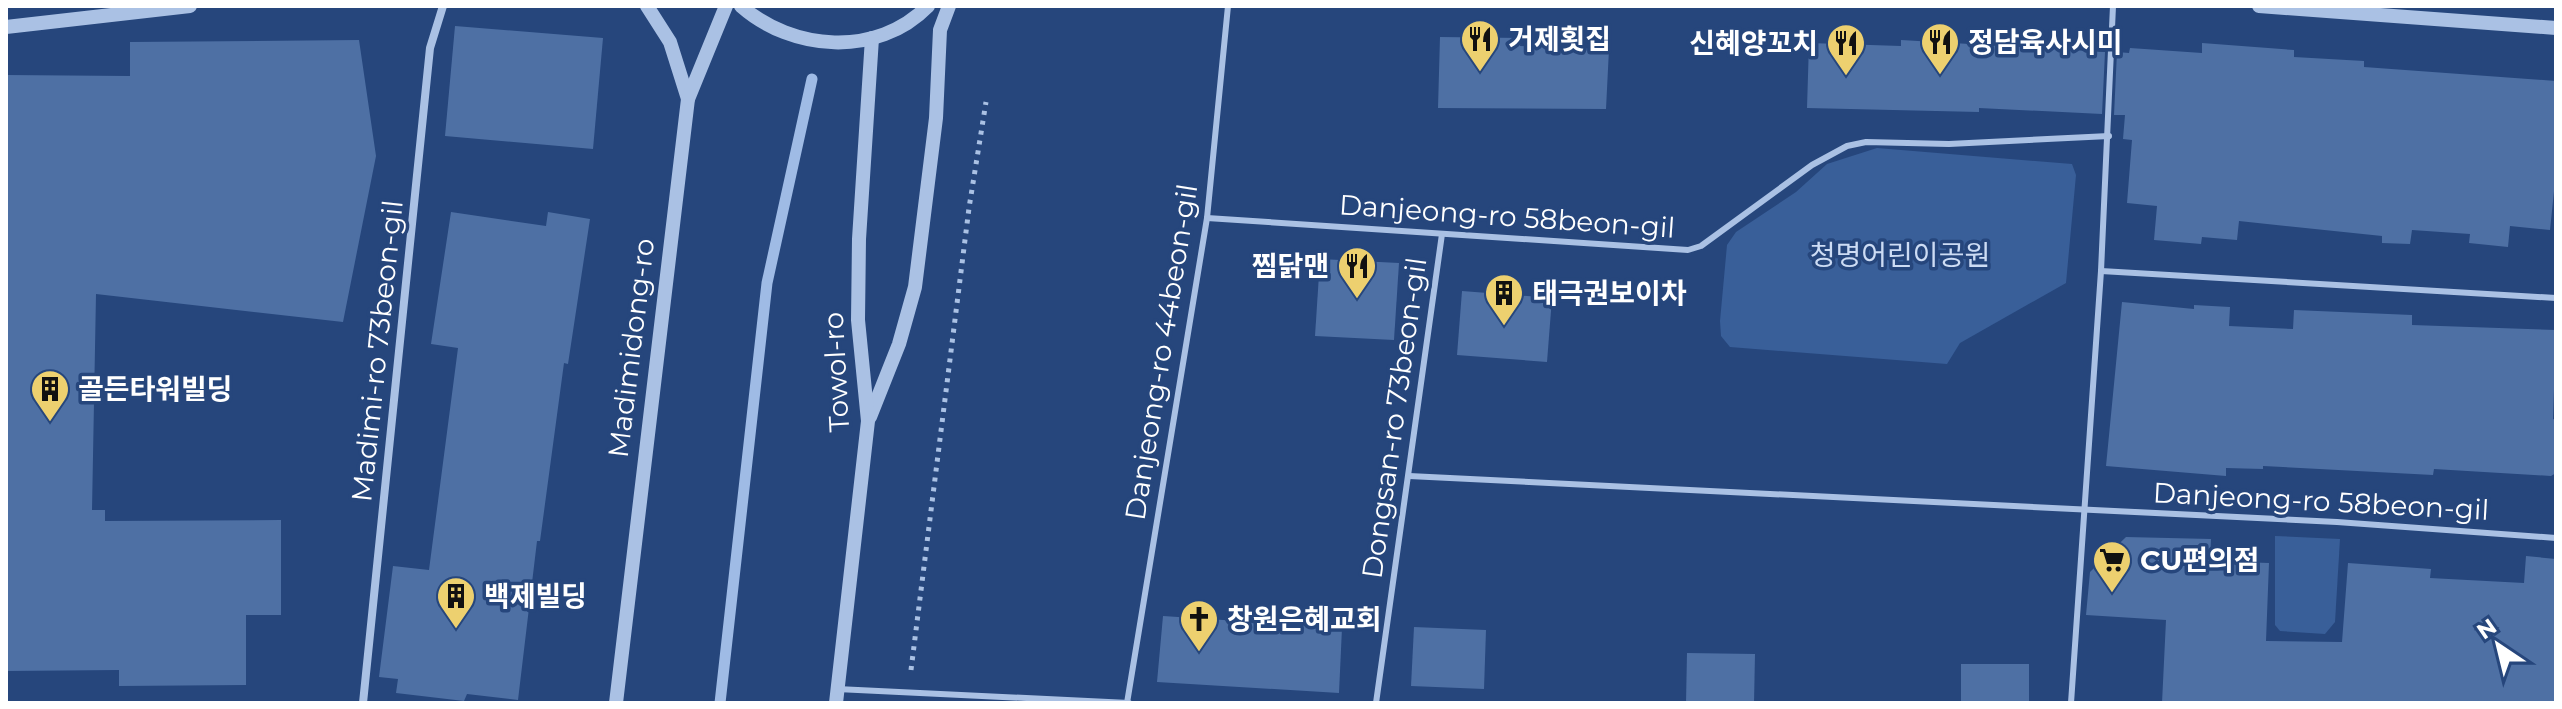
<svg xmlns="http://www.w3.org/2000/svg" width="2562" height="709" viewBox="0 0 2562 709" font-family="Montserrat,'Noto Sans KR',sans-serif">
	<style>
		.green { fill: #395f99 }
		.lines { fill: none; stroke-linecap: round; stroke-linejoin: round }
		.stream { stroke: #9fbbe5; stroke-width: 11 }
		.building { fill: #4e70a4 }
		.path { stroke: #aac1e4; stroke-width: 5; stroke-dasharray: 4 6; stroke-linecap: butt }
		.service { stroke: #aac1e4; stroke-width: 6 }
		.minor { stroke: #aac1e4; stroke-width: 8 }
		.tertiary { stroke: #aac1e4; stroke-width: 14 }
		.labels { text-anchor: middle; dominant-baseline: central; stroke-width: 7; stroke-linejoin: round; paint-order: stroke }
		.poi-label { font-size: 28px; font-weight: bold; fill: #fff; stroke: #26467c; text-anchor: start }
		.street-label { font-size: 28px; fill: #fff; stroke: #26467c }
		.park-label { font-size: 28px; fill: #cddcf4; stroke: #26467c }
	</style>
	<rect width="100%" height="100%" fill="#26467c"/>
	<g class="green">
		<path d="M1877 148 2072 164 2076 175 2066 283 1960 343 1947 364 1730 347 1721 336 1720 321 1727 245 1736 232 1796 192 1827 164Z"/>
		<path d="M2275 536 2340 539 2335 622 2325 634 2280 631 2275 625Z"/>
	</g>
	<g class="lines">
		<path class="stream" d="M720 703 767 283 812 79"/>
	</g>
	<g class="building">
		<path d="M455 26 603 38 593 149 445 136Z"/>
		<path d="M1440 37 1521 38 1520 46 1609 49 1606 109 1438 108Z"/>
		<path d="M359 40 376 156 343 322 96 294 92 510H105V521L281 520V615H246V685L119 686V670L6 671V75L130 76V42Z"/>
		<path d="M1901 40 2105 52 2102 114 1979 108V112L1807 108 1809 43 1901 46Z"/>
		<path d="M2202 43 2294 50V57L2364 61V67L2556 81V172L2550 230 2510 226 2508 247 2469 243 2470 234 2412 230 2410 244 2382 243V236L2239 221 2237 240 2202 237 2201 244 2154 240 2157 206 2127 203 2132 140 2123 139 2125 115H2114L2117 52 2129 53 2130 48 2202 53Z"/>
		<path d="M451 212 546 226 548 212 590 219 568 364 564 363 540 541H537L518 700 467 694 464 701 396 693 398 679 379 677 393 566 429 570 458 348 431 344Z"/>
		<path d="M1320 259 1399 263 1394 340 1315 336Z"/>
		<path d="M1462 291 1552 298 1547 362 1457 355Z"/>
		<path d="M2122 302 2194 309V305L2230 307 2229 326 2293 329 2294 310 2412 315V325L2556 330 2553 419 2556 420V473L2551 476 2434 469 2433 475 2263 466V469L2226 468V476L2106 466Z"/>
		<path d="M2126 537 2211 539 2210 561 2269 563 2266 641 2342 642 2348 563 2431 569 2430 578 2524 583 2526 556 2556 559V703H2162L2166 620 2086 615 2090 572Z"/>
		<path d="M1163 616 1342 628 1339 693 1157 682Z"/>
		<path d="M1414 627 1486 630 1484 689 1411 686Z"/>
		<path d="M1687 653 1755 654 1754 703H1686Z"/>
		<rect x="1961" y="664" width="68" height="39"/>
	</g>
	<g class="lines">
		<path class="path" d="M911 670 969 208 986 102"/>
		<g class="service">
			<path d="M1207 218 1688 250 1701 246 1812 165 1847 146 1866 142 1949 144 2109 136"/>
			<path d="M2101 271 2556 298"/>
			<path d="M1409 476 2337 522 2556 538"/>
			<path d="M837 689 1129 703"/>
			<path d="M1127 703 1207 218 1228 6"/>
			<path d="M1376 703 1442 234"/>
			<path d="M2071 703 2101 271 2113 6"/>
		</g>
		<path class="minor" d="M363 703 430 48 443 6"/>
		<g class="tertiary">
			<path d="M647 6 670 42 688 99"/>
			<path d="M741 6C792 51 877 58 928 6"/>
			<path d="M2259 6 2556 28"/>
			<path d="M6 27 190 6"/>
			<path d="M870 417 899 344 915 287 936 118 940 30 949 6"/>
			<path d="M616 703 688 99 726 6"/>
			<path d="M836 703 868 421 858 320 859 239 872 38"/>
		</g>
	</g>
	<defs>
		<g id="restaurant-pin" transform="scale(2)"><path d="M0 17L-7.5 6A9.5 9.5 0 1 1 7.5 6Z" fill="#edd06f" stroke="#26467c"/><path d="M-5-6h1v4h1v-4h1v4h1v-4h1v5L-1.5 .5V6h-2V.5L-5-1ZM5-6V6H3V1.5H1.5Q1.5-4 5-6Z" fill="#111"/></g>
		<g id="building-pin" transform="scale(2)"><path d="M0 17L-7.5 6A9.5 9.5 0 1 1 7.5 6Z" fill="#edd06f" stroke="#26467c"/><path d="M-4-6H4V6H1V3H-1V6H-4ZM-2.5-4.3h1.7v1.8h-1.7ZM.8-4.3h1.7v1.8H.8ZM-2.5-1h1.7V.8h-1.7ZM.8-1h1.7V.8H.8Z" fill="#111"/></g>
		<g id="supermarket-pin" transform="scale(2)"><path d="M0 17L-7.5 6A9.5 9.5 0 1 1 7.5 6Z" fill="#edd06f" stroke="#26467c"/><path d="M-6-5.5h2.5l.6 2H6L4.5 2H-2.5L-4.4-4H-6ZM-1.5 3.2a1.3 1.3 0 1 0 .1 0ZM3 3.2a1.3 1.3 0 1 0 .1 0Z" fill="#111"/></g>
		<g id="church-pin" transform="scale(2)"><path d="M0 17L-7.5 6A9.5 9.5 0 1 1 7.5 6Z" fill="#edd06f" stroke="#26467c"/><path d="M-1.2-6h2.4v3.5h3.3v2.4h-3.3V6h-2.4V-.1h-3.3v-2.4h3.3Z" fill="#111"/></g>
	</defs>
	<g fill-rule="evenodd">
		<use href="#restaurant-pin" x="1480" y="39"/>
		<use href="#restaurant-pin" x="1940" y="42"/>
		<use href="#restaurant-pin" x="1846" y="43"/>
		<use href="#restaurant-pin" x="1357" y="266"/>
		<use href="#building-pin" x="1504" y="293"/>
		<use href="#building-pin" x="50" y="389"/>
		<use href="#supermarket-pin" x="2112" y="560"/>
		<use href="#building-pin" x="456" y="596"/>
		<use href="#church-pin" x="1199" y="619"/>
	</g>
	<g class="labels">
		<g class="poi-label">
			<text x="1508" y="39">거제횟집</text>
			<text x="1968" y="42">정담육사시미</text>
			<text x="1818" y="43" text-anchor="end">신혜양꼬치</text>
			<text x="1329" y="266" text-anchor="end">찜닭맨</text>
			<text x="1532" y="293">태극권보이차</text>
			<text x="78" y="389">골든타워빌딩</text>
			<text x="2140" y="560">CU편의점</text>
			<text x="484" y="596">백제빌딩</text>
			<text x="1227" y="619">창원은혜교회</text>
		</g>
		<g class="street-label">
			<text transform="translate(1507 216) rotate(4)">Danjeong-ro 58beon-gil</text>
			<text transform="translate(631 348) rotate(-83)">Madimidong-ro</text>
			<text transform="translate(377 351) rotate(-84)">Madimi-ro 73beon-gil</text>
			<text transform="translate(1161 352) rotate(-81)">Danjeong-ro 44beon-gil</text>
			<text transform="translate(836 372) rotate(-93)">Towol-ro</text>
			<text transform="translate(1394 418) rotate(-82)">Dongsan-ro 73beon-gil</text>
			<text transform="translate(2321 501) rotate(3)">Danjeong-ro 58beon-gil</text>
		</g>
		<g class="park-label">
			<text x="1900" y="255">청명어린이공원</text>
		</g>
	</g>
	<rect width="2562" height="709" fill="none" stroke="#ffffff" stroke-width="16"/>
	<g transform="translate(2498 645) rotate(325)" stroke="#26467c" stroke-width="6" paint-order="stroke">
	<path d="M0-6L14 30L0 20L-14 30Z" fill="#ffffff"/>
	<text y="-12" font-size="22" font-weight="bold" text-anchor="middle" fill="#ffffff">N</text>
	</g>
</svg>
